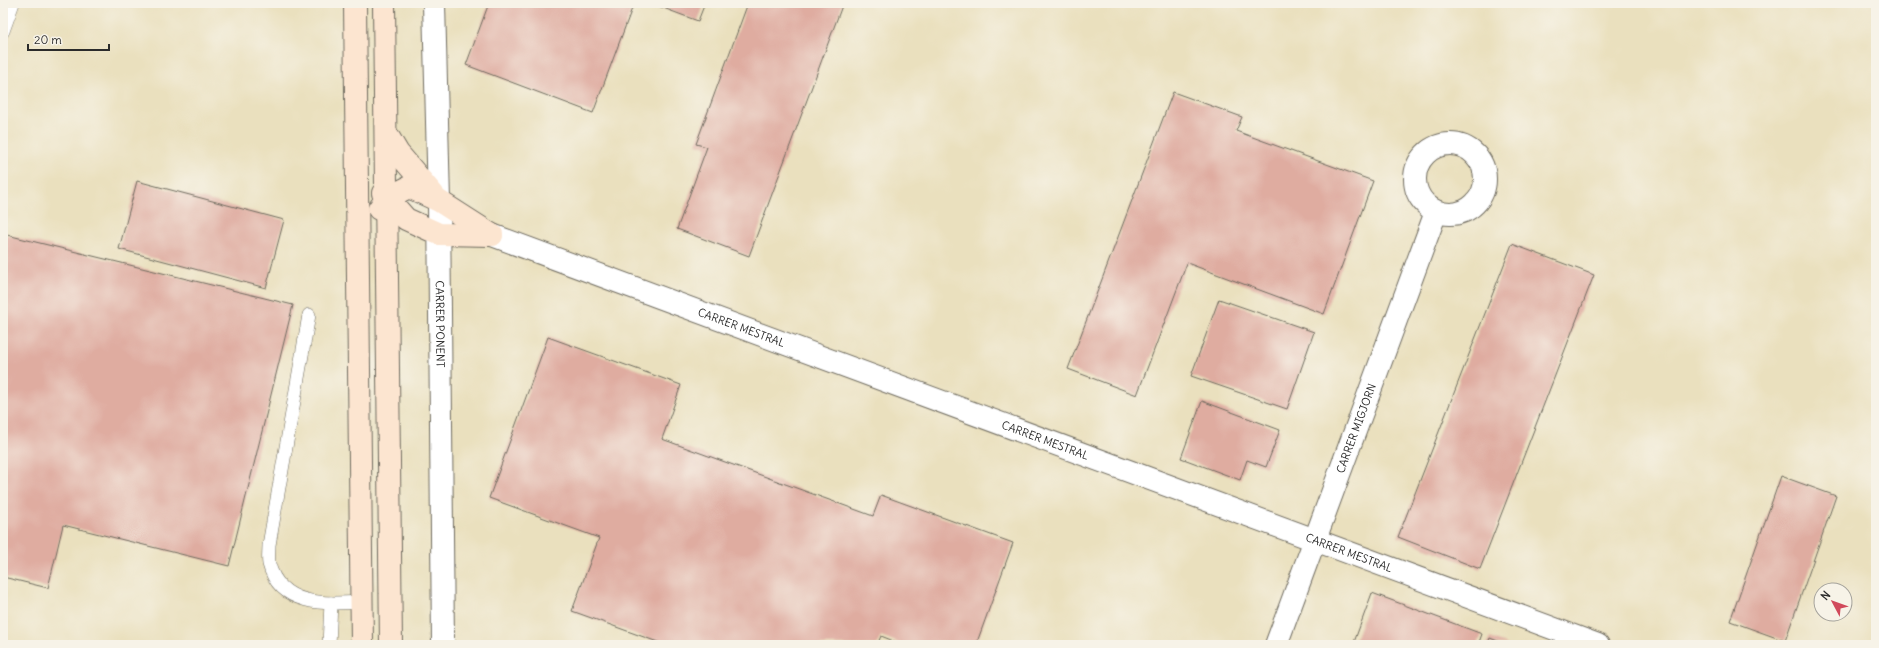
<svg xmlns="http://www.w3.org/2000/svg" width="1879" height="648" viewBox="0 0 1879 648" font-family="Delius,sans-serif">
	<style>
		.building { fill: #dfaca0 }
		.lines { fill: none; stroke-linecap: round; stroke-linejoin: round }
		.service-casing { stroke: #6e6a5e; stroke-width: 14 }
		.minor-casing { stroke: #6e6a5e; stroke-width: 24 }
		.secondary-casing { stroke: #6e6a5e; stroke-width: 24 }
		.service { stroke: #fff; stroke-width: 13 }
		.minor { stroke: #fff; stroke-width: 22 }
		.secondary { stroke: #fce5d0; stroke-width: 22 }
		.labels { text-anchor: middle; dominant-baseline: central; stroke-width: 3; stroke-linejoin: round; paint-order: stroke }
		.street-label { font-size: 11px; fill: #2b2b2b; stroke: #f7f3e8 }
	</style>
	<rect width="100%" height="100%" fill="#f7f3e8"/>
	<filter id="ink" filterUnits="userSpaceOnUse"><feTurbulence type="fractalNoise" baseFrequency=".025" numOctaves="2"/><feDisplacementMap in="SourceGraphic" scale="8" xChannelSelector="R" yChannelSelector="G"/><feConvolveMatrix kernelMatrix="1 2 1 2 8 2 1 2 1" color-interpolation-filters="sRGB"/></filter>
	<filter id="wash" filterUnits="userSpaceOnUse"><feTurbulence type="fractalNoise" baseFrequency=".012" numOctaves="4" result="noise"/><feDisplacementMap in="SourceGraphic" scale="16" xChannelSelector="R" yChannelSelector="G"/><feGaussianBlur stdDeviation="0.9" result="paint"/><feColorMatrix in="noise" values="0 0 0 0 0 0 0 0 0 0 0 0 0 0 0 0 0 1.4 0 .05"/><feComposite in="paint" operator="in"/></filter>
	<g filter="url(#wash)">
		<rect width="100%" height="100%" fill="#eae0be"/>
		<g id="blocks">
			<g class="building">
				<path d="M489 3H634L593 113 466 65Z"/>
				<path d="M650 3H705L698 21Z"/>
				<path d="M748 3H843L749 256 677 229 707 147 696 144Z"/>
				<path d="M1173 92 1242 117 1236 131 1373 181 1324 314 1187 263 1137 395 1068 369Z"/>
				<path d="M137 181 284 220 266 288 119 249Z"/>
				<path d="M3 234 293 305 229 566 63 525 48 588 3 577Z"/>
				<path d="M1512 244 1594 275 1480 569 1398 537Z"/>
				<path d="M1219 299 1314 332 1287 409 1191 376Z"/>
				<path d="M548 337 681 385 662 439 873 516 881 495 1013 543 976 645H904L881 636 877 645H666L572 611 599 538 489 498Z"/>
				<path d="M1202 401 1280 430 1266 467 1247 460 1240 480 1181 458Z"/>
				<path d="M1781 476 1836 496 1785 641 1730 621Z"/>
				<path d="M1372 593 1482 634 1478 645H1353Z"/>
				<path d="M1490 638 1508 645H1487Z"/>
			</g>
		</g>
	</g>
	<g filter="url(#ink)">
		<use href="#blocks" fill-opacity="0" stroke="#6e6a5e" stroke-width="1"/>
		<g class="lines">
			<g class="service-casing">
				<g id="service">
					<path d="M3 31 13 3"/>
					<path d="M309 315 269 545C269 551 268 558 269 564 280 607 326 604 361 602"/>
					<path d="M329 645 331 603"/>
				</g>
			</g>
			<g class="minor-casing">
				<g id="minor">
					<path id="s1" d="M434 3 439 201 443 645"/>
					<circle cx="1450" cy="179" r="35"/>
					<path id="s2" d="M492 235 1598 645"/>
					<path id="s3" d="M1276 645 1436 212"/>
				</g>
			</g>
			<g class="secondary-casing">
				<g id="secondary">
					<path d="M355 3 362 645"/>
					<path d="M384 3 391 645"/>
					<path d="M386 133 398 153 433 194"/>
					<path d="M383 193 406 219 439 234 492 235"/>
					<path d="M379 209 387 198 409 187 439 201 492 235"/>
				</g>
			</g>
			<use href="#service" class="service"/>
			<use href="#minor" class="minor"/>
			<use href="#secondary" class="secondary"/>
		</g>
	</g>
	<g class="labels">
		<g class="street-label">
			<text stroke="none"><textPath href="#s1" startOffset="321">CARRER PONENT</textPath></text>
			<text stroke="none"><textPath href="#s2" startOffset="266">CARRER MESTRAL</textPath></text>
			<text stroke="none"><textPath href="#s3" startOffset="231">CARRER MIGJORN</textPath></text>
			<text stroke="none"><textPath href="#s2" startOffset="590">CARRER MESTRAL</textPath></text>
			<text stroke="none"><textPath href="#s2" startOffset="914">CARRER MESTRAL</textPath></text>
		</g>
	</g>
	<rect width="1879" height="648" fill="none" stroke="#f7f3e8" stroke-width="16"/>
	<g transform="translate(1833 602) rotate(311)"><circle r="19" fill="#f7f3e8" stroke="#a5a39c"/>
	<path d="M0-3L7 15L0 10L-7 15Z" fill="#d1495b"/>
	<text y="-6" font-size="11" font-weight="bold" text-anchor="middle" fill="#2b2b2b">N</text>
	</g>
	<path d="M28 44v6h81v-6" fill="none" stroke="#2b2b2b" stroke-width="2"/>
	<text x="34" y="44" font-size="12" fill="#2b2b2b" stroke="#f7f3e8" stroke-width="3" paint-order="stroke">20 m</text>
</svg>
